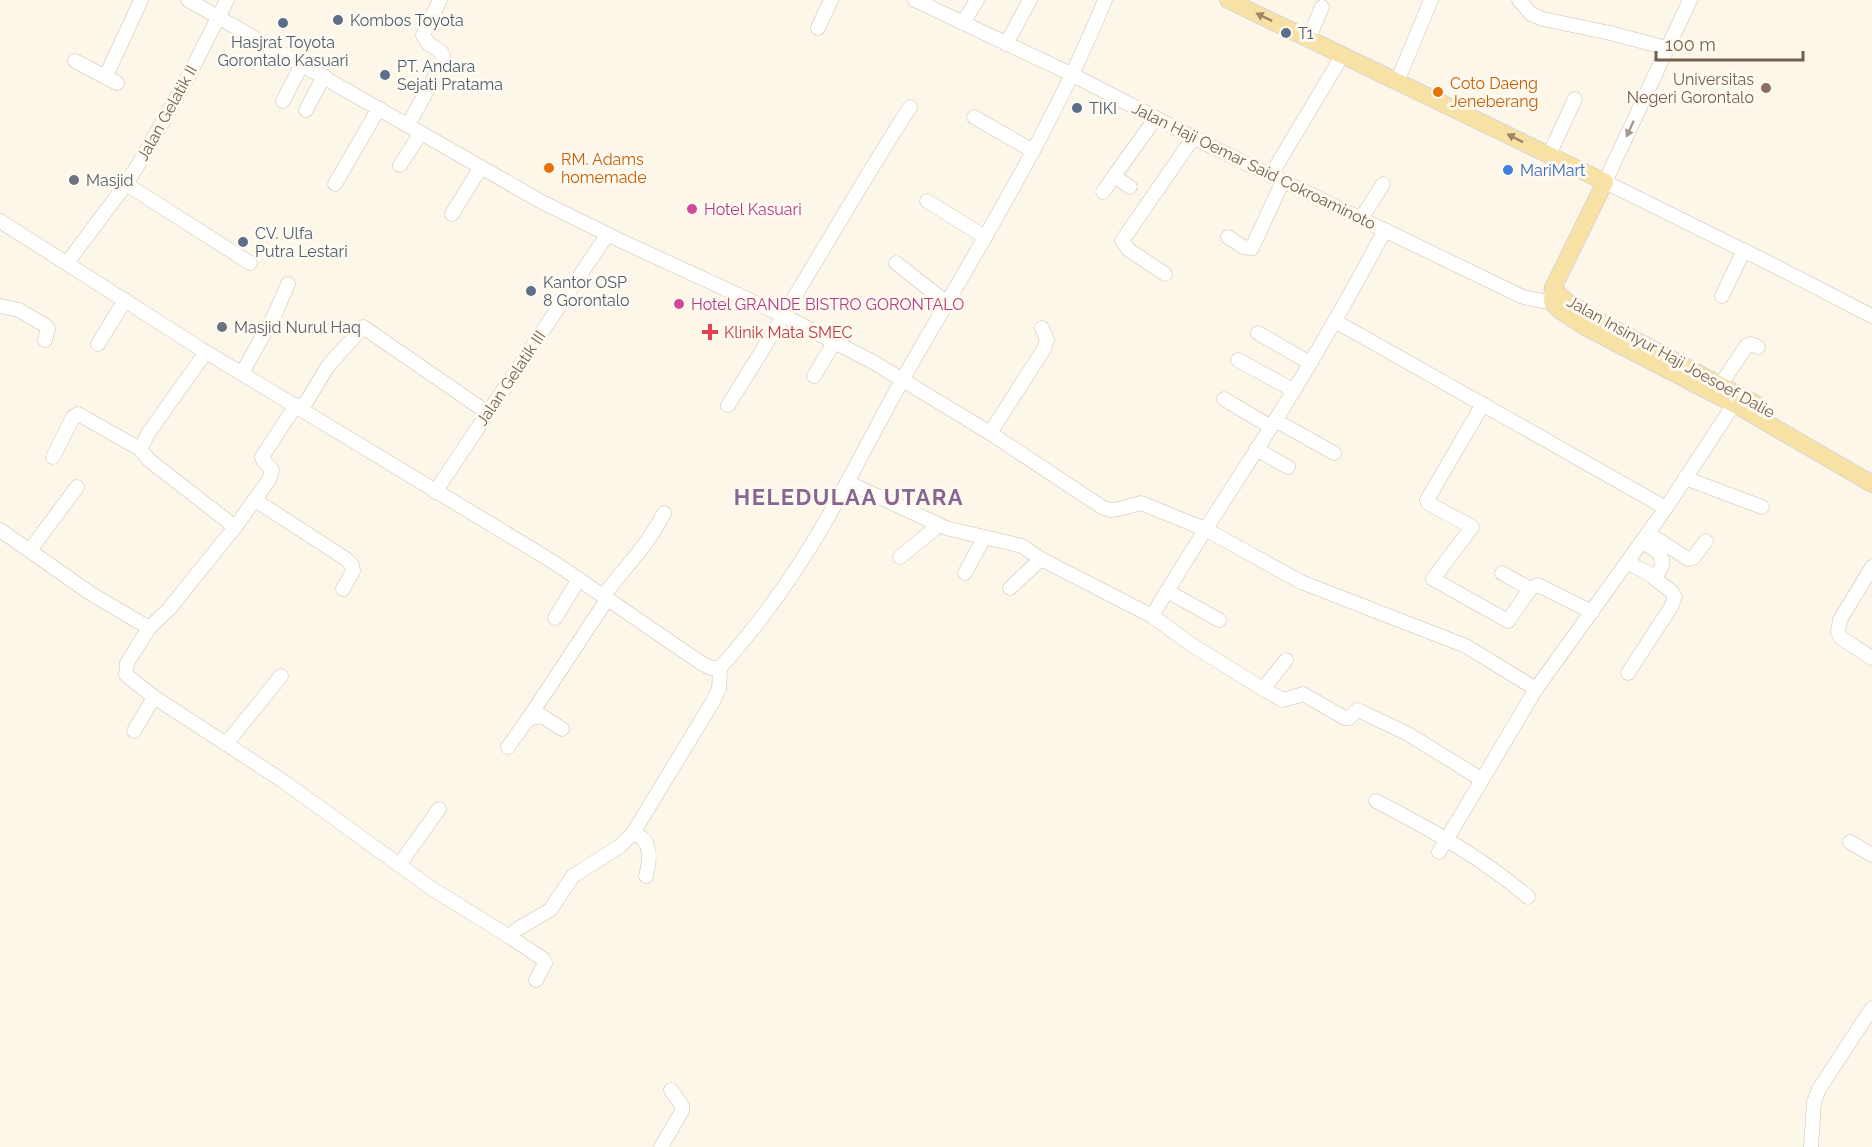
<svg xmlns="http://www.w3.org/2000/svg" width="1872" height="1147" viewBox="0 0 1872 1147" font-family="Raleway,sans-serif">
	<style>
		.lines { fill: none; stroke-linecap: round; stroke-linejoin: round }
		.minor-casing { stroke: #cec0af; stroke-width: 15 }
		.major-casing { stroke: #dbd6d1; stroke-width: 18 }
		.minor { stroke: #fff; stroke-width: 14 }
		.major { stroke: #f8e1a5; stroke-width: 16 }
		.oneway { fill: #9d8767 }
		.oneway2 { fill: #a6988b }
		.service-dot { fill: #5c6f8a; stroke: #fefaf0; stroke-width: 2 }
		.education-dot { fill: #8d6e63; stroke: #fefaf0; stroke-width: 2 }
		.food-dot { fill: #e8710a; stroke: #fefaf0; stroke-width: 2 }
		.shop-dot { fill: #3f7fe0; stroke: #fefaf0; stroke-width: 2 }
		.worship-dot { fill: #6b7280; stroke: #fefaf0; stroke-width: 2 }
		.hotel-dot { fill: #d1479c; stroke: #fefaf0; stroke-width: 2 }
		.health-dot { fill: #e0444e; stroke: #fefaf0; stroke-width: 2 }
		.labels { text-anchor: middle; dominant-baseline: central; stroke-width: 6; stroke-linejoin: round; paint-order: stroke }
		.service-label { font-size: 16px; fill: #4e5e75; stroke: #fefaf0; text-anchor: start }
		.education-label { font-size: 16px; fill: #785e54; stroke: #fefaf0; text-anchor: end }
		.food-label { font-size: 16px; fill: #c56008; stroke: #fefaf0; text-anchor: start }
		.street-label { font-size: 16px; fill: #76604d; stroke: #fefaf0 }
		.shop-label { font-size: 16px; fill: #366cbe; stroke: #fefaf0; text-anchor: start }
		.worship-label { font-size: 16px; fill: #5b616d; stroke: #fefaf0; text-anchor: start }
		.hotel-label { font-size: 16px; fill: #b23c85; stroke: #fefaf0; text-anchor: start }
		.health-label { font-size: 16px; fill: #be3a42; stroke: #fefaf0; text-anchor: start }
		.district-label { font-size: 22px; font-weight: bold; letter-spacing: 1.5px; fill: #886692; stroke: #fefaf0 }
	</style>
	<rect width="100%" height="100%" fill="#fcf7e9"/>
	<g class="lines">
		<g class="minor-casing">
			<g id="minor">
				<path d="M188 0 542 202 619 240 782 315 873 362 990 433 1102 507 1110 510 1119 509 1141 503 1205 529 1301 582 1466 646 1536 689"/>
				<path d="M915 0 1073 75 1204 143 1523 297 1542 301 1560 300"/>
				<path d="M1519 0 1531 14 1543 19 1610 33 1667 48"/>
				<path d="M1690 0 1605 182 1765 261 1872 316"/>
				<path d="M963 23 977 0"/>
				<path d="M818 28 831 0"/>
				<path d="M1308 40 1322 7"/>
				<path d="M1006 44 1030 0"/>
				<path d="M75 61 117 83"/>
				<path d="M106 76 141 0"/>
				<path d="M1397 82 1431 0"/>
				<path d="M283 101 302 64"/>
				<path d="M306 110 324 76"/>
				<path d="M974 117 1033 151"/>
				<path d="M408 125 444 60 442 53 428 43 423 35 440 0"/>
				<path d="M1549 155 1575 99"/>
				<path d="M400 165 421 133"/>
				<path d="M1271 175 1342 56"/>
				<path d="M126 184 250 263"/>
				<path d="M335 184 379 108"/>
				<path d="M1130 187 1114 176 1155 119"/>
				<path d="M1103 192 1114 176"/>
				<path d="M927 201 985 237"/>
				<path d="M452 214 481 167"/>
				<path d="M1361 219 1383 184"/>
				<path d="M0 221 201 349 555 563 701 663 711 668H720C761 622 798 570 828 517 854 471 878 423 904 377 975 253 1051 132 1105 0"/>
				<path d="M1228 237 1243 247 1252 248 1283 181"/>
				<path d="M67 263 126 184 143 157 188 77 227 0"/>
				<path d="M896 263 947 303"/>
				<path d="M1165 274 1129 250 1122 241 1193 138"/>
				<path d="M1722 296 1744 250"/>
				<path d="M0 306 19 310 46 326 48 329 45 340"/>
				<path d="M1335 321 1666 508"/>
				<path d="M1258 333 1310 363"/>
				<path d="M98 344 125 300"/>
				<path d="M206 352 149 432 140 449 149 460 235 527"/>
				<path d="M1238 360 1293 390"/>
				<path d="M242 373 275 314 288 284"/>
				<path d="M814 376 835 341"/>
				<path d="M1721 384 1747 345 1751 344 1758 347"/>
				<path d="M1224 399 1271 427"/>
				<path d="M1483 404 1427 500 1428 503 1472 527 1433 579 1508 621 1530 589 1538 585 1592 612"/>
				<path d="M296 405 262 457 263 460 272 470 269 480 235 527 169 609 149 628 127 663 126 675 154 697 283 781 431 888 510 937 543 959 545 963 536 980"/>
				<path d="M728 405C791 307 847 205 910 107"/>
				<path d="M302 409 328 366 363 327 488 413"/>
				<path d="M1275 420 1334 453"/>
				<path d="M990 433 1044 349 1047 340 1042 328"/>
				<path d="M1256 449 1288 467"/>
				<path d="M53 457 73 417 78 414 140 449"/>
				<path d="M1685 478 1762 507"/>
				<path d="M847 482 946 528 1022 546 1041 559 1152 616 1189 643 1263 689 1286 660"/>
				<path d="M435 492 607 235"/>
				<path d="M255 500 346 559 352 565 353 571 343 589"/>
				<path d="M0 530 90 593 149 628"/>
				<path d="M1648 533 1688 559 1693 558 1706 541"/>
				<path d="M30 550 77 487"/>
				<path d="M900 557 939 525"/>
				<path d="M1627 562 1655 577"/>
				<path d="M1872 567 1840 620 1838 632 1841 638 1872 658"/>
				<path d="M965 573 984 538"/>
				<path d="M1502 573 1530 589"/>
				<path d="M1010 588 1041 559"/>
				<path d="M1167 591 1219 620"/>
				<path d="M604 595C625 567 649 544 664 513"/>
				<path d="M1152 616C1190 552 1231 490 1271 427 1312 363 1349 297 1385 230"/>
				<path d="M555 618 579 579"/>
				<path d="M1628 673 1671 607 1675 597 1671 591 1655 579C1656 574 1661 570 1662 565 1665 553 1650 547 1642 542"/>
				<path d="M1263 689 1283 700 1303 694 1345 718H1349L1357 710 1360 711 1408 734 1481 779"/>
				<path d="M528 719 542 716 562 729"/>
				<path d="M134 731 154 697"/>
				<path d="M226 744 281 676"/>
				<path d="M508 747 528 719 608 598"/>
				<path d="M1376 801C1430 829 1481 857 1528 897"/>
				<path d="M1850 842 1872 855"/>
				<path d="M1439 852 1536 689 1666 508 1734 404"/>
				<path d="M399 865 439 809"/>
				<path d="M646 876C650 860 653 839 633 833L712 703 719 689 720 668"/>
				<path d="M510 937 516 930 550 910 573 876 620 846 633 833"/>
				<path d="M661 1147 682 1111V1106L671 1090"/>
				<path d="M1811 1147 1814 1102 1819 1089 1872 1008"/>
			</g>
		</g>
		<g class="major-casing">
			<g id="major">
				<path d="M1228 0 1605 182 1553 288 1552 302 1559 310 1585 327 1743 409 1872 484"/>
				<path d="M1553 288 1565 300 1590 316 1758 405"/>
			</g>
		</g>
		<use href="#minor" class="minor"/>
		<use href="#major" class="major"/>
	</g>
	<defs><path id="oneway-solid" d="M-6-.8H1V-3.2L6.5 0L1 3.2V.8H-6Z" transform="scale(1.5)"/></defs>
	<g class="oneway">
		<use href="#oneway-solid" transform="translate(1264 17) rotate(-154)"/>
		<use href="#oneway-solid" transform="translate(1515 138) rotate(-153)"/>
	</g>
	<use class="oneway2" href="#oneway-solid" transform="translate(1630 129) rotate(115)"/>
	<g class="service-dot">
		<circle cx="338" cy="20" r="6"/>
		<circle cx="283" cy="23" r="6"/>
		<circle cx="1286" cy="33" r="6"/>
		<circle cx="385" cy="75" r="6"/>
		<circle cx="1077" cy="108" r="6"/>
		<circle cx="243" cy="242" r="6"/>
		<circle cx="531" cy="291" r="6"/>
	</g>
	<circle class="education-dot" cx="1766" cy="88" r="6"/>
	<g class="food-dot">
		<circle cx="1438" cy="92" r="6"/>
		<circle cx="549" cy="168" r="6"/>
	</g>
	<circle class="shop-dot" cx="1508" cy="170" r="6"/>
	<g class="worship-dot">
		<circle cx="74" cy="180" r="6"/>
		<circle cx="222" cy="327" r="6"/>
	</g>
	<g class="hotel-dot">
		<circle cx="692" cy="209" r="6"/>
		<circle cx="679" cy="304" r="6"/>
	</g>
	<path class="health-dot" d="M707 323h6v6h6v6h-6v6h-6v-6h-6v-6h6z"/>
	<g class="labels">
		<g class="service-label">
			<text x="350" y="20">Kombos Toyota</text>
			<text x="1298" y="33">T1</text>
			<text x="283" y="42" text-anchor="middle">Hasjrat Toyota<tspan x="283" dy="18">Gorontalo Kasuari</tspan></text>
			<text x="397" y="66">PT. Andara<tspan x="397" dy="18">Sejati Pratama</tspan></text>
			<text x="1089" y="108">TIKI</text>
			<text x="255" y="233">CV. Ulfa<tspan x="255" dy="18">Putra Lestari</tspan></text>
			<text x="543" y="282">Kantor OSP<tspan x="543" dy="18">8 Gorontalo</tspan></text>
		</g>
		<g class="education-label">
			<text x="1754" y="79">Universitas<tspan x="1754" dy="18">Negeri Gorontalo</tspan></text>
		</g>
		<g class="food-label">
			<text x="1450" y="83">Coto Daeng<tspan x="1450" dy="18">Jeneberang</tspan></text>
			<text x="561" y="159">RM. Adams<tspan x="561" dy="18">homemade</tspan></text>
		</g>
		<g class="street-label">
			<text transform="translate(167 113) rotate(-61)">Jalan Gelatik II</text>
			<text transform="translate(1254 166) rotate(26)">Jalan Haji Oemar Said Cokroaminoto</text>
			<text transform="translate(1671 357) rotate(29)">Jalan Insinyur Haji Joesoef Dalie</text>
			<text transform="translate(511 378) rotate(-56)">Jalan Gelatik III</text>
		</g>
		<g class="shop-label">
			<text x="1520" y="170">MariMart</text>
		</g>
		<g class="worship-label">
			<text x="86" y="180">Masjid</text>
			<text x="234" y="327">Masjid Nurul Haq</text>
		</g>
		<g class="hotel-label">
			<text x="704" y="209">Hotel Kasuari</text>
			<text x="691" y="304">Hotel GRANDE BISTRO GORONTALO</text>
		</g>
		<g class="health-label">
			<text x="724" y="332">Klinik Mata SMEC</text>
		</g>
		<g class="district-label">
			<text x="849" y="497">HELEDULAA UTARA</text>
		</g>
	</g>
	<path d="M1656 51v9h147v-9" fill="none" stroke="#76604d" stroke-width="3"/>
	<text x="1665" y="51" font-size="18" fill="#76604d" stroke="#fefaf0" stroke-width="4.5" paint-order="stroke">100 m</text>
</svg>
